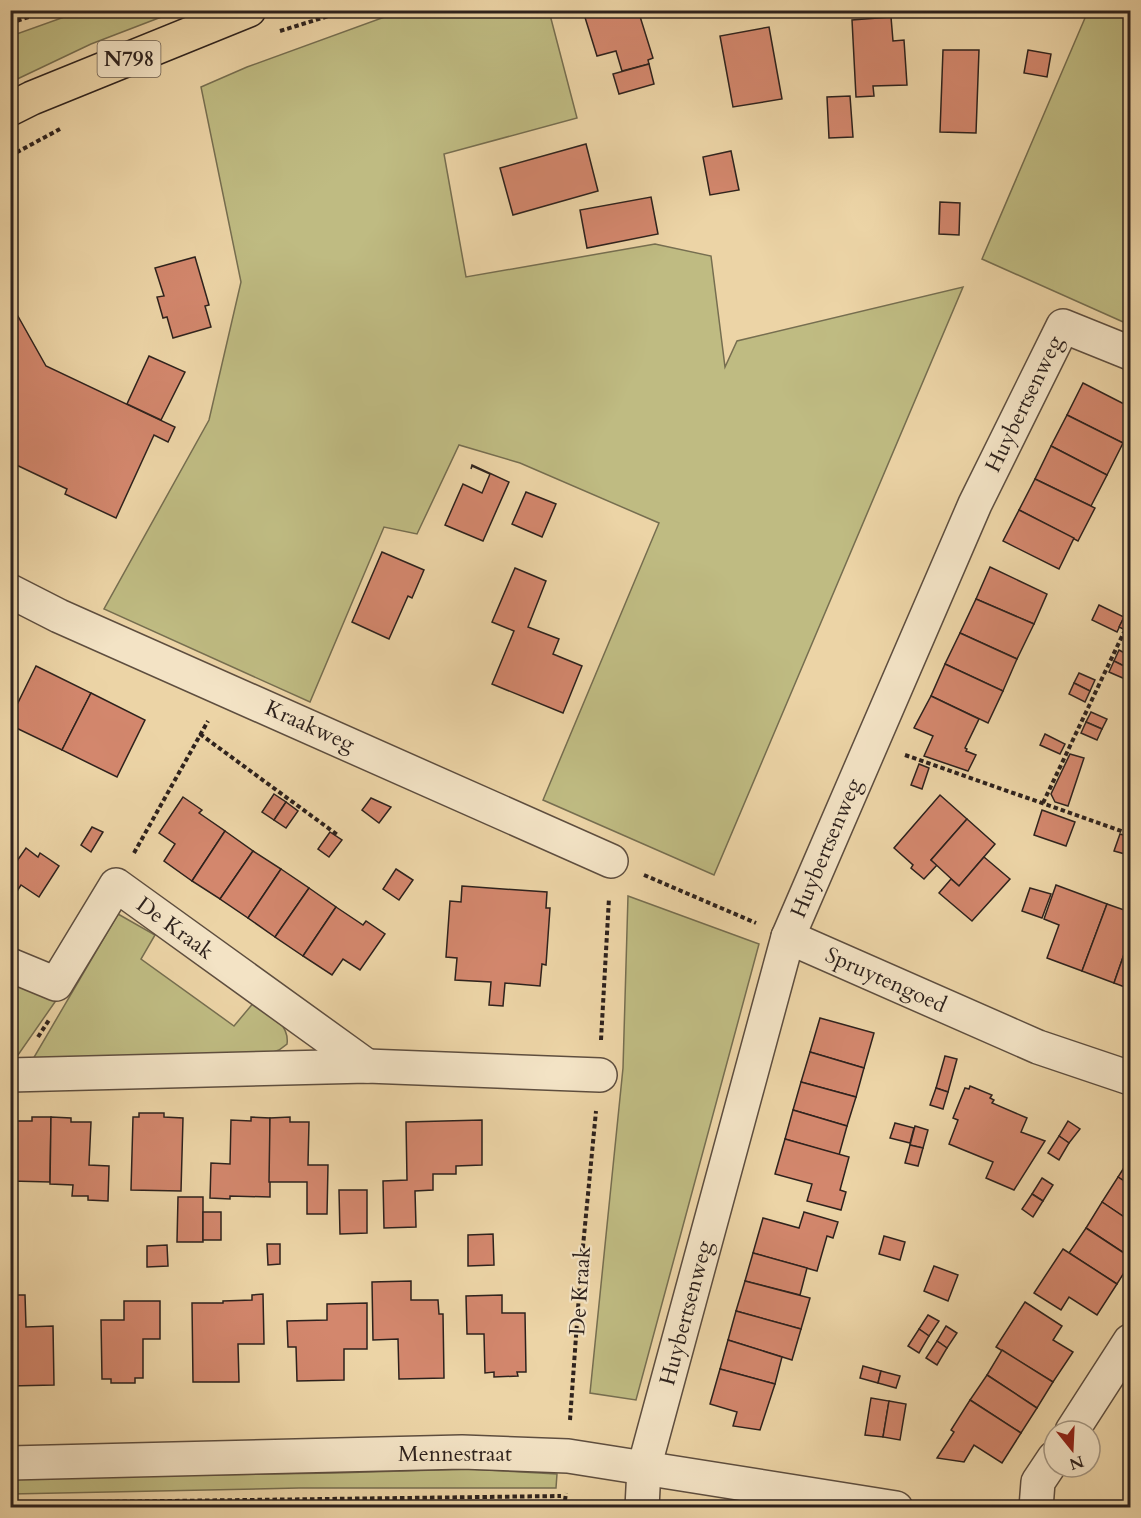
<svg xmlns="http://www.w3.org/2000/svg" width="1141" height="1518" viewBox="0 0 1141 1518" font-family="Cardo,serif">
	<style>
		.green { fill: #bfbb82; stroke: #766e50; stroke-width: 1.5 }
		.building { fill: #d3876d; stroke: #2e221d; stroke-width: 1.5 }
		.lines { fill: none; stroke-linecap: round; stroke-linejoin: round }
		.minor-casing { stroke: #5e4e3f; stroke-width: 36 }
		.primary-casing { stroke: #2e221d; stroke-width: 36 }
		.path { stroke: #2e221d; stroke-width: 4; stroke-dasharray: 4.5 3; stroke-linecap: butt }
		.minor { stroke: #f3e3c5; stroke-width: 33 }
		.primary { stroke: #ecd4a6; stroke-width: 33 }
		.labels { text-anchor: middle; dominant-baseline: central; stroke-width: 4.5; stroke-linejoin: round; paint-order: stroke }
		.shield { fill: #f3e3c5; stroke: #695c4f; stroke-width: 1.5 }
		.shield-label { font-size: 21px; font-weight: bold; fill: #2e221d }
		.street-label { font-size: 22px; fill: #2e221d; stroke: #f3e3c5 }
	</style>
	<rect width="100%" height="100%" fill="#ecd4a6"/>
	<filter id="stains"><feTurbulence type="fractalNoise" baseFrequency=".00333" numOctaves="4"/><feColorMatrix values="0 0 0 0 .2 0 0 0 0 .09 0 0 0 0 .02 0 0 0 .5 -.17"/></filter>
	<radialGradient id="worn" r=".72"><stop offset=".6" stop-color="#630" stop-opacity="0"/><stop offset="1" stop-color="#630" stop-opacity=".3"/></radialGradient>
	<g class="green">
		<path d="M81 11H177L91 44 11 82V36Z"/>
		<path d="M401 11H549L577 118 444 154 466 277 655 244 711 256 725 367 737 341 963 287 714 875 543 800 659 523 520 463 459 445 417 534 384 527 310 702 104 609 209 420 241 282 201 87 247 67Z"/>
		<path d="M1088 11H1130V325L982 259Z"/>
		<path d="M628 896 759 944 636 1400 590 1393 623 1068Z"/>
		<path d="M118 914 155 935 141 959 234 1026 255 1001C269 1012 290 1025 287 1044L279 1050 270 1053 33 1059Z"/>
		<path d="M10 982 57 999 18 1055H11Z"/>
		<path d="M470 1469 557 1474 556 1488H299L11 1494 10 1478 335 1473Z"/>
		<path d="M398 1503H554V1508L146 1507Z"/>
	</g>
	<g class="building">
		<path d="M586 10H638L653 58 648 60 649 64 622 71 616 51 597 56 583 11Z"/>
		<path d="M891 17 893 41 904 40 907 85 873 86 874 96 856 97 852 20Z"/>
		<path d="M769 27 782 99 733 107 720 36Z"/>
		<path d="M943 50H979L976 133 940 132Z"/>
		<path d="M1028 50 1051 54 1047 77 1024 73Z"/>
		<path d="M649 64 654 84 619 94 613 74Z"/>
		<path d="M850 96 853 137 829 138 827 97Z"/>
		<path d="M586 144 598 191 513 215 500 168Z"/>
		<path d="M731 151 739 190 710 195 703 157Z"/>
		<path d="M651 197 658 234 587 248 580 210Z"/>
		<path d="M940 202 960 203 959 235 939 234Z"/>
		<path d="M195 257 209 305 205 306 211 327 173 338 167 317 163 318 157 297 164 296 155 268Z"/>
		<path d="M10 302 46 366 175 427 168 442 154 435 116 518 65 494 67 489 10 462Z"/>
		<path d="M149 356 185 372 161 420 127 404Z"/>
		<path d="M1083 383 1130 407V429L1123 443 1067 415Z"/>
		<path d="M1067 415 1123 443 1107 475 1051 446Z"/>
		<path d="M1051 446 1107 475 1091 506 1035 479Z"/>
		<path d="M472 465 509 482 483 541 445 525 463 484 482 493 490 474 472 466 471 469Z"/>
		<path d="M1035 479 1095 508 1078 541 1019 510Z"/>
		<path d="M526 492 556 504 542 537 512 524Z"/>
		<path d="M1019 510 1074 538 1059 569 1003 541Z"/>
		<path d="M382 552 424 570 412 598 408 596 389 639 352 622Z"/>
		<path d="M990 567 1047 594 1034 624 976 599Z"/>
		<path d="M515 568 546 581 528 627 559 639 553 654 582 666 563 713 492 684 514 631 492 622Z"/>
		<path d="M976 599 1034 624 1017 659 960 633Z"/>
		<path d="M1099 605 1124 617 1117 632 1092 620Z"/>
		<path d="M1129 608 1130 609 1129 632 1119 627Z"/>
		<path d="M960 633 1017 659 1003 691 945 664Z"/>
		<path d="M1119 650 1130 656V669L1114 661Z"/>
		<path d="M1114 661 1130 669 1125 679 1109 672Z"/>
		<path d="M945 664 1003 691 988 723 931 696Z"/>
		<path d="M36 666 91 693 62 750 10 725V719Z"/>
		<path d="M1079 673 1095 680 1090 691 1074 683Z"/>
		<path d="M1074 683 1090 691 1085 702 1069 694Z"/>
		<path d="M91 693 145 720 117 777 62 750Z"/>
		<path d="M931 696 979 719 965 748 967 749 966 751 976 755 968 771 924 756 933 736 914 728Z"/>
		<path d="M1091 712 1107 719 1102 729 1086 722Z"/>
		<path d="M1086 722 1102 729 1097 740 1081 733Z"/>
		<path d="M1045 734 1065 744 1060 754 1040 745Z"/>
		<path d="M1070 754 1084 758 1068 806 1055 802 1051 794Z"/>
		<path d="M919 764 929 768 922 789 911 785Z"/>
		<path d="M274 794 286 802 274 820 262 812Z"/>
		<path d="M940 795 967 819 931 860 937 865 924 879 911 868 913 865 894 848Z"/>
		<path d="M183 797 202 810 199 813 225 831 192 881 164 861 175 844 159 833Z"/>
		<path d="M371 798 391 807 379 823 362 810Z"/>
		<path d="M286 802 298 811 286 828 274 820Z"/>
		<path d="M1042 810 1075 822 1066 846 1034 835Z"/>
		<path d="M967 819 995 844 959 886 931 860Z"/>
		<path d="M92 827 103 832 91 852 81 845Z"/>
		<path d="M225 831 253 851 220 899 192 881Z"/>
		<path d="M330 832 342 840 329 857 318 849Z"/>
		<path d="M1120 834 1130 837 1125 854 1114 851Z"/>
		<path d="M26 848 38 857 40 853 59 866 39 897 21 885 10 902V857L17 861Z"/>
		<path d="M253 851 281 869 248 918 220 899Z"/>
		<path d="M984 857 1010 879 972 921 939 893 951 879 959 886Z"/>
		<path d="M281 869 309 888 275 937 248 918Z"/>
		<path d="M396 869 413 880 399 900 383 889Z"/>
		<path d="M1056 885 1107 904 1082 971 1047 958 1059 925 1044 919Z"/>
		<path d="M462 886 547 892 546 908H550L546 965 542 964 540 986 505 983 503 1006 489 1005 491 982 455 980 457 958 446 957 450 901 461 902Z"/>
		<path d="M309 888 336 907 303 956 275 937Z"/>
		<path d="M1030 888 1051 894 1042 918 1022 911Z"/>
		<path d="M1107 904 1130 912V937L1114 983 1082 971Z"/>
		<path d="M336 907 363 925 366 921 385 934 360 970 343 959 332 975 303 956Z"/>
		<path d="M1130 937V989L1114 983Z"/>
		<path d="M820 1018 874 1033 864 1068 810 1052Z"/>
		<path d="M810 1052 864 1068 856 1097 801 1082Z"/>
		<path d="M945 1056 957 1059 948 1092 936 1088Z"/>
		<path d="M801 1082 856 1097 847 1126 793 1110Z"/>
		<path d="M970 1086 992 1095 990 1098 994 1100 992 1103 1027 1118 1021 1132 1045 1141 1014 1190 986 1178 993 1162 949 1144 958 1120 953 1118 965 1088 969 1089Z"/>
		<path d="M936 1088 948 1092 943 1109 930 1105Z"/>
		<path d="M793 1110 847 1126 839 1155 785 1139Z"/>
		<path d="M139 1113H164V1117L183 1118 181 1191 131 1190 133 1117H139Z"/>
		<path d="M32 1117H51L50 1182 11 1181 10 1198 12 1121H32Z"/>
		<path d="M51 1117 71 1118V1122H91L89 1165 109 1166 108 1201 88 1200V1196H72L73 1185 50 1184Z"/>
		<path d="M251 1117 270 1118V1197L230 1196V1199L210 1198 211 1163 230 1164 231 1120 251 1121Z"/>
		<path d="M290 1117V1122H309L308 1165H328L327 1214H307V1182H269L270 1118Z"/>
		<path d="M482 1120V1165L456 1166V1174H433V1190L415 1191 416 1227 384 1228 383 1181 407 1180 406 1122Z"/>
		<path d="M1068 1121 1080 1129 1069 1143 1059 1136Z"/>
		<path d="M895 1123 914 1128 910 1143 890 1138Z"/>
		<path d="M915 1126 928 1130 923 1148 910 1145Z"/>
		<path d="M1059 1136 1069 1143 1059 1160 1048 1153Z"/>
		<path d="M785 1139 849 1157 840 1190 846 1192 841 1210 807 1201 812 1184 775 1174Z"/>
		<path d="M910 1145 923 1148 918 1166 905 1163Z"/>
		<path d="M1130 1158V1185L1118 1177Z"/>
		<path d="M1118 1177 1130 1185V1221L1102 1202Z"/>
		<path d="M1042 1178 1053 1185 1043 1201 1032 1194Z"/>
		<path d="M339 1190H367V1233L340 1234Z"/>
		<path d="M1032 1194 1043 1201 1033 1217 1022 1209Z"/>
		<path d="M178 1197H203V1242H177Z"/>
		<path d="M1102 1202 1130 1221V1257L1086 1228Z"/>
		<rect x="203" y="1212" width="18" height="28"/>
		<path d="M804 1212 838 1222 833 1238 827 1236 817 1271 753 1253 763 1218 799 1228Z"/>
		<path d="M1086 1228 1130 1257V1263L1117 1284 1069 1253Z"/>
		<path d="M493 1234 494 1265 468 1266V1235Z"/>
		<path d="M884 1236 905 1242 900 1260 879 1254Z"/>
		<path d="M267 1244H280V1264L268 1265Z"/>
		<path d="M167 1245 168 1266 147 1267V1246Z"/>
		<path d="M1063 1249 1117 1284 1097 1315 1069 1297 1061 1310 1034 1293Z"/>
		<path d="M753 1253 807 1268 800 1295 745 1281Z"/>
		<path d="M934 1266 958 1275 948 1301 924 1291Z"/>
		<path d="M411 1281V1300H438L439 1314H443L444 1378 399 1379 398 1339 373 1340 372 1282Z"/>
		<path d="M745 1281 810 1298 801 1329 736 1311Z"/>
		<path d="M263 1294 264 1344H238L239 1382H193L192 1303H223V1301L252 1300V1295Z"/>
		<path d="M10 1295H25L26 1327 53 1326 54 1385 10 1386Z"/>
		<path d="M502 1295V1313H525L526 1372H517L518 1376 494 1377V1372L485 1373 484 1334H467L466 1296Z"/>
		<path d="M124 1301H160V1339H143V1378H135V1383H111V1379H102L101 1320H124Z"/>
		<path d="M1025 1302 1062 1326 1053 1340 1073 1352 1053 1382 996 1347Z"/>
		<path d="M367 1303V1349H344V1380L297 1381 296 1347H288L287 1321 327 1320V1304Z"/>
		<path d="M736 1311 801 1329 792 1360 728 1340Z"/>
		<path d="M928 1315 939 1321 929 1336 919 1329Z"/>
		<path d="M946 1326 957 1333 947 1348 937 1341Z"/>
		<path d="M919 1329 929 1336 919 1353 908 1346Z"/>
		<path d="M728 1340 782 1357 775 1384 720 1369Z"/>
		<path d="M937 1341 947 1348 937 1365 926 1358Z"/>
		<path d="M1002 1350 1053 1382 1037 1408 987 1375Z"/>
		<path d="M863 1366 881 1371 878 1383 860 1378Z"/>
		<path d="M720 1369 775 1384 760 1430 733 1426 737 1412 710 1404Z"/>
		<path d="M881 1371 900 1376 896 1388 878 1383Z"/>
		<path d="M987 1375 1037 1408 1021 1433 970 1400Z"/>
		<path d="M871 1398 889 1401 883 1437 865 1435Z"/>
		<path d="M970 1400 1021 1433 1002 1463 974 1445 964 1462 937 1458 954 1432 951 1430Z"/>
		<path d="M889 1401 906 1404 900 1440 883 1437Z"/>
	</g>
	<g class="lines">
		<g class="minor-casing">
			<g id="minor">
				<path d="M10 591 59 616 611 861"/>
				<path d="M788 937 1038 1047 1130 1078"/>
				<path d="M10 965 56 984 116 885 367 1066"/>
				<path d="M10 1075 367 1066 600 1075"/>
				<path d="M1072 1431 1130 1341"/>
				<path d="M10 1463 462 1452 568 1456 896 1508"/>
				<path d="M642 1508 644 1468 788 937 975 504 1063 326 1130 353"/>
				<path d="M1036 1508 1038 1482 1054 1458"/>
			</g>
		</g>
		<g class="primary-casing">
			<path id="primary" d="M10 109 32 98 249 10"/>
		</g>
		<g class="path">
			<path d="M10 23 51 10"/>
			<path d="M280 31 348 10"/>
			<path d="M10 156 60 129"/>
			<path d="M200 734 339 836"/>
			<path d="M905 755 1130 834"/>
			<path d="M1043 803 1124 632"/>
			<path d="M134 853 208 721"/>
			<path d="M644 875 756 923"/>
			<path d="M38 1037 49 1020"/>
			<path d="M601 1040 609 898"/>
			<path d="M570 1420 581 1267 596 1111"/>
			<path d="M10 1503 561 1496"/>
			<path d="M564 1508 566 1493"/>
		</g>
		<use href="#minor" class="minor"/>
		<use href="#primary" class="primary"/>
	</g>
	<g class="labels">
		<rect class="shield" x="97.5" y="41" width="63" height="36" rx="4.5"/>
		<g class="shield-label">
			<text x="129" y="59">N798</text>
		</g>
		<g class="street-label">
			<text transform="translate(1024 404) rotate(-64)">Huybertsenweg</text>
			<text transform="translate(310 726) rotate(24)">Kraakweg</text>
			<text transform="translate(826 848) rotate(-67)">Huybertsenweg</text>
			<text transform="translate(175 928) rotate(36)">De Kraak</text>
			<text transform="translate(886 980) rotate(24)">Spruytengoed</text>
			<text transform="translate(580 1291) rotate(-86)">De Kraak</text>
			<text transform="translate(686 1313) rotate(-75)">Huybertsenweg</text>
			<text x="455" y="1454">Mennestraat</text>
		</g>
	</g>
	<rect width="1141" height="1518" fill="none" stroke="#ecd4a6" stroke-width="36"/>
	<rect x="12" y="12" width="1117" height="1494" fill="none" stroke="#2e221d" stroke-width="3"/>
	<rect x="18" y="18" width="1105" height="1482" fill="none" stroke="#2e221d" stroke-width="1.5"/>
	<g transform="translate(1072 1449) rotate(162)"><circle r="28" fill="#f3e3c5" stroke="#a49682" stroke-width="1.5"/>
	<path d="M0-4.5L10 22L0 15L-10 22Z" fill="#8f2418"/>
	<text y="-9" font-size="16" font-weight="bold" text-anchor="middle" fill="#2e221d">N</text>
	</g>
	<rect width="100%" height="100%" filter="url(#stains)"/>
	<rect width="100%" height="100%" fill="url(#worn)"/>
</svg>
